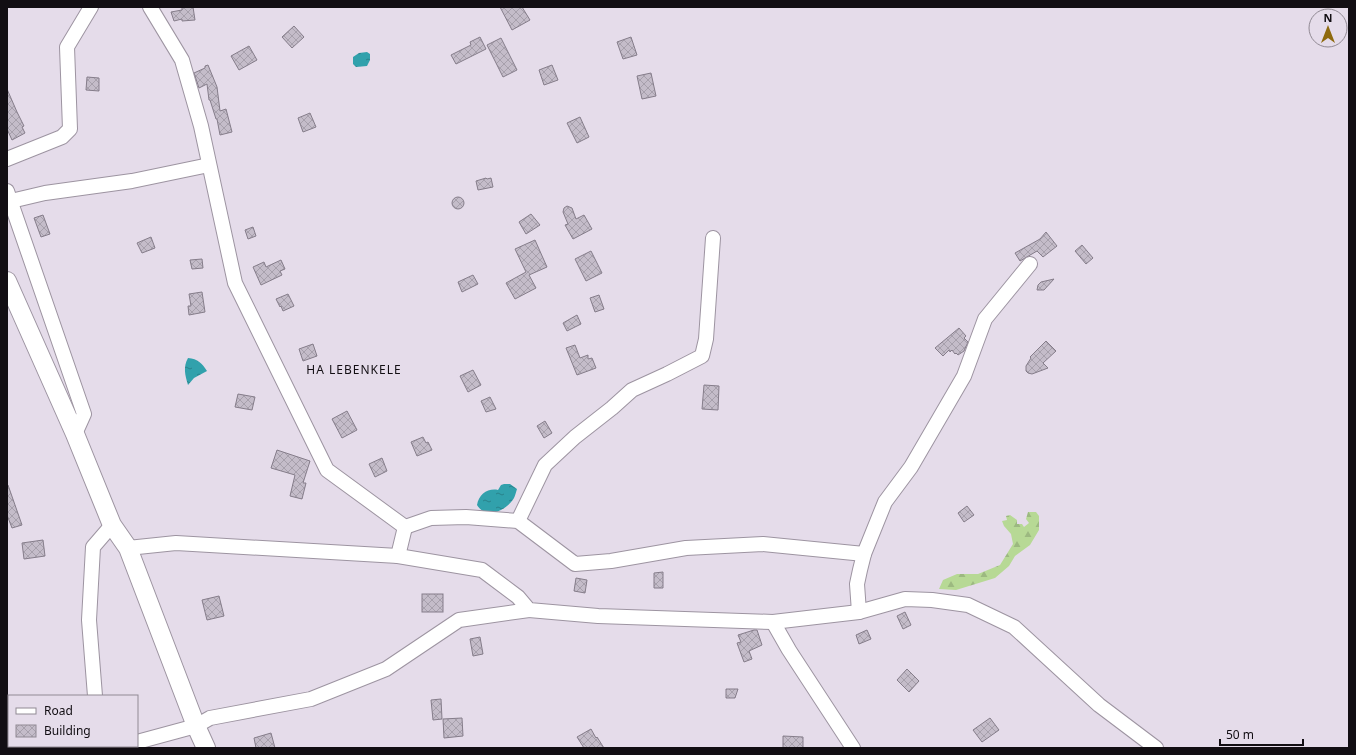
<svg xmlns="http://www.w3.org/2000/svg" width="1356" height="755" viewBox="0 0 1356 755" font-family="'Noto Sans',sans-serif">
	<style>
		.forest { fill: url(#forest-firs) }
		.water { fill: url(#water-ripples) }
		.building { fill: url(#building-cross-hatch); stroke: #857d8a }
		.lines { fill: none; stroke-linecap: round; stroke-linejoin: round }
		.minor-casing { stroke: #9d94a1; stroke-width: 16 }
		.major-casing { stroke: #9d94a1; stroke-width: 20 }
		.minor { stroke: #fff; stroke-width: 14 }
		.major { stroke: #fff; stroke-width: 18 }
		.labels { text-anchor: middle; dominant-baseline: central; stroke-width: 4; stroke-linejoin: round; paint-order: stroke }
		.quarter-label { font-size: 12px; letter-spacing: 1px; fill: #120e13; stroke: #e5dcea }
	</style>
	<defs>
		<pattern id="forest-firs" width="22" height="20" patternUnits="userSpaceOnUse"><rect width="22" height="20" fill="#b7d995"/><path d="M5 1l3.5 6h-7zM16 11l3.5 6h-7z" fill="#9cb980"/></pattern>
		<pattern id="water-ripples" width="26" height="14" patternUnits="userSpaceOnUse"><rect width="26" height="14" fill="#31a1ac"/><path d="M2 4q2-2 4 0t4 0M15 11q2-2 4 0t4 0" fill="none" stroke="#28828b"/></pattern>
		<pattern id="building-cross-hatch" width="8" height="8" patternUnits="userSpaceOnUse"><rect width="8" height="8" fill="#c4bcc9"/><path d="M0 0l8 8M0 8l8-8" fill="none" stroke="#a7a0ac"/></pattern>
	</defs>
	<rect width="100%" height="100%" fill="#e5dcea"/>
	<path class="forest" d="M1028 512H1036L1039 516V530L1030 545 1015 556 1009 566 995 578 956 590 939 589 943 580 957 574H978L1000 565 1013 544 1011 534 1004 526 1002 521 1007 520 1006 516 1010 515 1017 520V524H1022L1024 527 1029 523 1026 519Z"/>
	<g class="water">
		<path d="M367 52 370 54V60L367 66 356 67 353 64V57L359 53Z"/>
		<path d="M188 358C198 359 202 363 207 371L194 378 188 385C185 375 183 367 188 358Z"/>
		<path d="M504 484H510L517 489C516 492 515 496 514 498 506 511 486 520 477 505 479 494 488 488 498 490L501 485Z"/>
	</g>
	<g class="building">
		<path d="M182 7H193L195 20 182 21V19L174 21 171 12 182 10Z"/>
		<path d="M500 7H522L530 20 512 30Z"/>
		<path d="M294 26 304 37 292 48 282 37Z"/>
		<path d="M480 37 486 49 456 64 451 55 471 45 470 42Z"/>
		<path d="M631 37 637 55 623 59 617 42Z"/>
		<path d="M501 38 517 70 503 77 487 45Z"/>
		<path d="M249 46 257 60 239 70 231 56Z"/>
		<path d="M208 65 217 87 220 111 226 109 232 132 220 135 217 119H216L210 100H209L207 84 199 88 194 73 205 68V66Z"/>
		<path d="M552 65 558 80 544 85 539 70Z"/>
		<path d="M651 73 656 96 642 99 637 76Z"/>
		<path d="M87 77 99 78V91L86 90Z"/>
		<path d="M7 89 17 112 24 126 22 127 25 133 12 140 7 129Z"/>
		<path d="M310 113 316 127 303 132 298 118Z"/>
		<path d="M580 117 589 137 577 143 567 123Z"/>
		<path d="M486 178 487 179 491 178 493 187 478 190 476 181Z"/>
		<circle cx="458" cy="203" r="6"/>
		<path d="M567 206 572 208 576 219 584 215 592 229 573 239 565 225 568 224 563 212 564 208Z"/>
		<path d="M531 214 540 225 526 234 519 222Z"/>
		<path d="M43 215 50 234 41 237 34 218Z"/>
		<path d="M253 227 256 236 248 239 245 230Z"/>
		<path d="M1046 232 1057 246 1043 257 1037 251 1020 261 1015 253 1040 239Z"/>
		<path d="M151 237 155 248 142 253 137 243Z"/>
		<path d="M535 240 547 267 529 275 536 288 515 299 506 283 526 272 515 249Z"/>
		<path d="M1082 245 1093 258 1086 264 1075 251Z"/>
		<path d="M591 251 602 273 586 281 575 259Z"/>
		<path d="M202 259 203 268 192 269 190 260Z"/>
		<path d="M281 260 285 269 280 271 282 275 261 285 253 267 264 262 266 267Z"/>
		<path d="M473 275 478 284 462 292 458 282Z"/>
		<path d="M1054 279 1044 290H1037L1038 285 1041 282Z"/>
		<path d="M202 292 205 312 189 315 188 306H191L189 294Z"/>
		<path d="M288 294 294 306 283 311 281 306 280 307 276 299Z"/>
		<path d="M599 295 604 309 595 312 590 298Z"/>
		<path d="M577 315 581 324 567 331 563 323Z"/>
		<path d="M959 328 966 336 964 338 968 342 964 351 958 355 956 353 955 354 952 350 950 352 949 350 943 356 935 348Z"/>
		<path d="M1046 341 1056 351 1043 363 1048 368 1032 374 1028 373 1026 371V366L1031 358 1030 357Z"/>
		<path d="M313 344 317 356 303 361 299 349Z"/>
		<path d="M575 345 580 358 588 355V359L592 358 596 368 577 375 566 348Z"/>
		<path d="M473 370 481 385 468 392 460 376Z"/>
		<path d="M704 385 719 386 718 410 702 409Z"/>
		<path d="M238 394 255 397 252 410 235 407Z"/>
		<path d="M490 397 496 409 486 412 481 401Z"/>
		<path d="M347 411 357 430 342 438 332 419Z"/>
		<path d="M545 421 552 433 544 438 537 426Z"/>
		<path d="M423 437 426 443 428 442 432 450 417 456 411 442Z"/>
		<path d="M277 450 310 461 303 483H306L302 499 290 496 295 475 271 468Z"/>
		<path d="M382 458 387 471 375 477 369 464Z"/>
		<path d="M8 485 22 525 12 528 7 515V486Z"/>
		<path d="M967 506 974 515 964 522 958 513Z"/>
		<path d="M43 540 45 556 24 559 22 543Z"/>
		<path d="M663 572V588H654V573Z"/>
		<path d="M576 578 587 580 585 593 574 591Z"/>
		<rect x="422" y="594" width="21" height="18"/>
		<path d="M219 596 224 616 207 620 202 600Z"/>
		<path d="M905 612 911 625 903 629 897 616Z"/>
		<path d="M754 630H757L762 645 749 651 752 659 744 662 737 643 741 642 738 635Z"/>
		<path d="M867 630 871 639 859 644 856 635Z"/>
		<path d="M480 637 483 654 473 656 470 639Z"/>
		<path d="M907 669 919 681 909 692 897 680Z"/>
		<path d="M726 689H738L735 698H726Z"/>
		<path d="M441 699 442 719 433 720 431 700Z"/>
		<path d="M462 718 463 736 444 738 443 719Z"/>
		<path d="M990 718 999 730 982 742 973 730Z"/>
		<path d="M591 729 596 738 597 737 604 748H584L577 737Z"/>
		<path d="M271 733 275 748H256L254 738Z"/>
		<path d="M783 736 803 737V748H783Z"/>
	</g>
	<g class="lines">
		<g class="minor-casing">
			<g id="minor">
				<path d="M150 7 182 60 201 126 235 283 327 470 405 527 398 556"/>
				<path d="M7 159 62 137 70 129 67 47 91 7"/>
				<path d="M7 191 84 414 75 434"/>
				<path d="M11 201 45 193 132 181 209 165"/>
				<path d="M518 521 545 465 575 437 612 408 632 390 667 374 702 356 706 339 713 238"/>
				<path d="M405 527 431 518 466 517 518 521 575 564 611 561 686 548 763 544 864 554"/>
				<path d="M128 548 176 543 398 556 482 570 518 597 529 610 598 616 773 622 859 612 905 599 932 600 968 605 1014 627 1099 705 1156 748"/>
				<path d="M859 612 857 584 860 570 864 554 885 502 911 467 964 376 985 319 1030 264"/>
				<path d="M773 622 789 650 853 748"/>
				<path d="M95 696 89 620 93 547 112 525"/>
				<path d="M137 742 196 726 210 718 311 699 386 669 459 620 529 610"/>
				<path d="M99 746V748"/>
				<path d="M110 748 118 746"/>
			</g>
		</g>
		<g class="major-casing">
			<path id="major" d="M7 281 75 434 112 525 128 548 196 726 206 748"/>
		</g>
		<use href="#minor" class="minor"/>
		<use href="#major" class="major"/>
	</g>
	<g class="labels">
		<g class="quarter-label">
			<text x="354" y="369">HA LEBENKELE</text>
		</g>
	</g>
	<rect width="1356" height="755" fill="none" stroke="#120e13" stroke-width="16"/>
	<rect x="8" y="695" width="130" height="52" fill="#e5dcea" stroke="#918a94"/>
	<rect x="16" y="708" width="20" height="6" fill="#ffffff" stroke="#918a94"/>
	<text x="44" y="715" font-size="12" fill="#120e13">Road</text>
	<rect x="16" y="725" width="20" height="12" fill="url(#building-cross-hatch)" stroke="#918a94"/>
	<text x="44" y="735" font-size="12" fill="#120e13">Building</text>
	<g transform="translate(1328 28)"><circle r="19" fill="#e5dcea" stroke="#918a94"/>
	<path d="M0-3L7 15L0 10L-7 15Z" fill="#8e6a0e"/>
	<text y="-6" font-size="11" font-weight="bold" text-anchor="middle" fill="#120e13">N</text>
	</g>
	<path d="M1220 739v6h83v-6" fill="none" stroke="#120e13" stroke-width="2"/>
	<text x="1226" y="739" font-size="12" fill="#120e13" stroke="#e5dcea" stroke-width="3" paint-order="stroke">50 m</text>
</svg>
